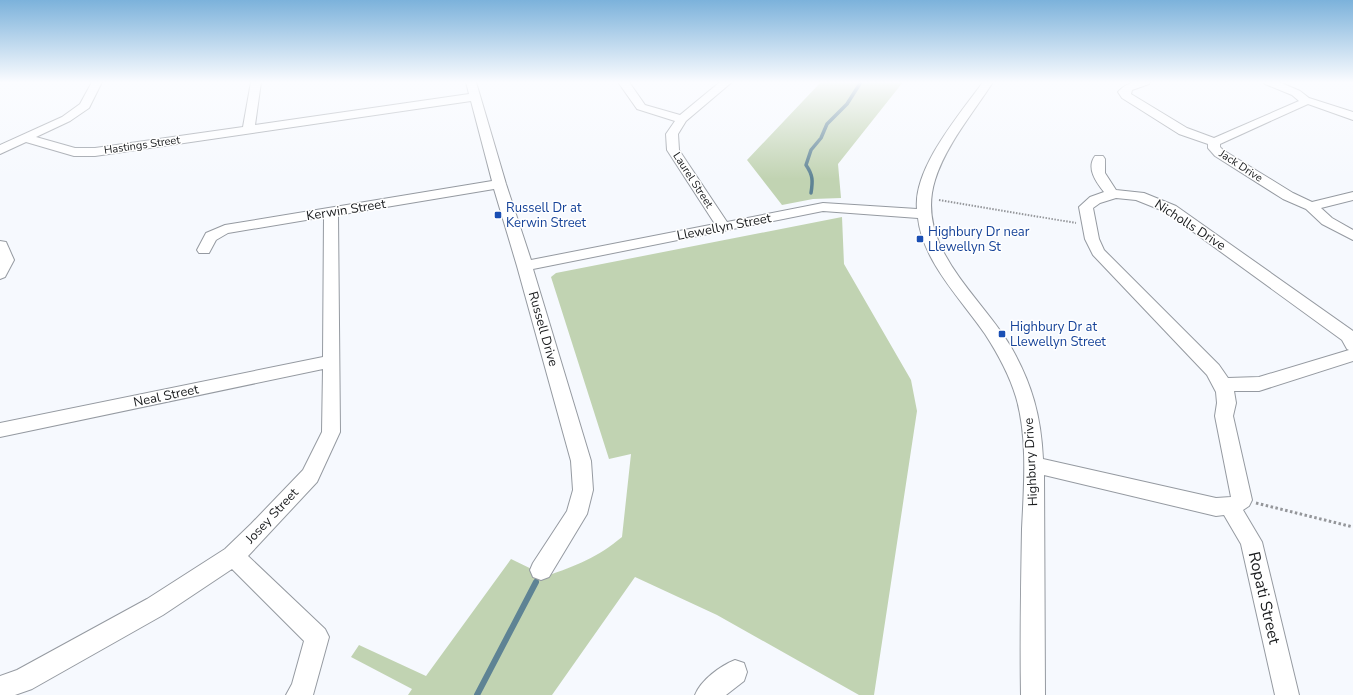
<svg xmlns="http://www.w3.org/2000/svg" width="1353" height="695" viewBox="0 0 1353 695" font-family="'Nunito Sans',sans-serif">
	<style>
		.green { fill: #c1d3b2 }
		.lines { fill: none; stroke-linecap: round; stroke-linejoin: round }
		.stream-far1 { stroke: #5e8394; stroke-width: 3.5 }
		.stream { stroke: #5e8394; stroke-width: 6 }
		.street-casing { stroke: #959aa1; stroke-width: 2 }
		.path-far1 { stroke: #94969a; stroke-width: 2; stroke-dasharray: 1.5 1.5; stroke-linecap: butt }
		.path { stroke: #94969a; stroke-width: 3; stroke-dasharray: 2.5 2.5; stroke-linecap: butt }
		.street { fill: #fff; fill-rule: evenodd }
		.transit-dot { fill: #1a4fb4; stroke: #fff; stroke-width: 1.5 }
		.labels { text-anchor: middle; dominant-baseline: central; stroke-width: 3; stroke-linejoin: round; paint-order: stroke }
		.far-street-label { font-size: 11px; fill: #191b1d; stroke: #fff }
		.transit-label { font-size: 13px; fill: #164399; stroke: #fff; text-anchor: start }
		.street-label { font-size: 13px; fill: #191b1d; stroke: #fff }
		.near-street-label { font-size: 16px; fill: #191b1d; stroke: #fff }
	</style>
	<rect width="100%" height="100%" fill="#f6f9fe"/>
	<g class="green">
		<path d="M821 82H903L838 164 841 198 813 199 782 205 747 160Z"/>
		<path d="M842 217 844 264 911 380 917 411 874 695H859L717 615 635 577 552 695H408L412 689 351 657 359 645 426 676 511 559 546 576C576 566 598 557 622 537L631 454 609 459 551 277 556 273Z"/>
	</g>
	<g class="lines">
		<path class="stream-far1" d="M811 193C813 181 813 175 806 165L811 150 821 138 827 124 847 104 861 82"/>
		<path class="stream" d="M477 695 536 582"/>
		<g class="street-casing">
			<g id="street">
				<path d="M92 82H102L89 108 70 121 36 137 75 148H95L243 127 251 82H261L255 125 469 94 466 82H476L506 184 531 260 715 224 667 150 666 134 675 121 637 109 618 82H629L645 105 680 115 720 82H732L686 121 678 134 679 150 727 222 823 203 917 209C913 168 960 114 983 82H993C973 113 946 145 935 180 914 247 981 296 1011 347 1032 384 1041 416 1043 459L1216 498 1231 497 1215 416 1217 403 1216 392 1207 375 1093 255 1085 239 1079 207 1090 197 1104 192C1096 182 1086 168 1095 156H1103L1105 159V173L1116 190 1144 193 1176 206 1353 331V361L1259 391H1234L1236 403 1233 416 1252 500 1249 506 1243 510 1262 542 1299 695H1275L1241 544 1224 515 1216 516 1044 475 1045 695H1021C1020 640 1021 584 1022 529 1024 486 1028 438 1016 397 1009 374 998 354 985 334 961 299 923 262 918 218L823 211 533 269 591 461 593 490 587 514 549 577 541 580 533 577 530 570 533 563 567 511 573 490 571 461 517 266 494 189 338 215 340 432 317 482 248 556 325 629 329 637 313 695H286L292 684 304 641 232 569 163 615 32 689 15 695H0V676L17 670 147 599 225 549 251 524 303 470 322 432 323 369 0 437V423L323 357 324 217 228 233 216 240 209 253H199L197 250 206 233 225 225 492 181 471 101 95 156H74L26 142 0 154V145L62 117 80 104ZM1116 198 1136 200 1166 212 1342 340 1347 349 1349 350 1259 377 1228 378 1219 365 1104 250 1099 239 1093 208 1100 203Z"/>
				<path d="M1135 82H1150L1149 84 1132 90 1131 94 1187 128 1214 138 1299 101 1292 95 1265 84 1264 82H1279L1300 91 1309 98 1353 112V120L1308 104 1220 144V147L1223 150 1293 193 1312 202 1353 192V200L1321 208 1332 218 1353 230V240L1322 224 1306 209 1283 199 1215 156 1208 148V144L1179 134 1122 98 1118 92C1123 86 1128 84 1135 82Z"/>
				<path d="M0 241 6 242 14 260 5 277 0 279Z"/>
				<path d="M735 660 744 663 747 672 744 681 726 695H695C701 680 720 666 735 660Z"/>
			</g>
		</g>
		<path class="path-far1" d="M939 200 1076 223"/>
		<path class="path" d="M1256 503 1353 527"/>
		<use href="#street" class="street"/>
	</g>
	<linearGradient id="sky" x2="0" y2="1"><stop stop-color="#7cb2db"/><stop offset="0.46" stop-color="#fbfcff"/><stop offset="1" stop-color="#fbfcff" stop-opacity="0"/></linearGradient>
	<rect width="1353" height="179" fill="url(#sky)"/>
	<g class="transit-dot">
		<rect x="494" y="211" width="8" height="8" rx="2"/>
		<rect x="916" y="235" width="8" height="8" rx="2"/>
		<rect x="998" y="330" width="8" height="8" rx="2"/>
	</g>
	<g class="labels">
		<g class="far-street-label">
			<text transform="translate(142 145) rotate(-8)">Hastings Street</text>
			<text transform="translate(1241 166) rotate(33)">Jack Drive</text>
			<text transform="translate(693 180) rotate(57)">Laurel Street</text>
		</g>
		<g class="transit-label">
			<text x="506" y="208">Russell Dr at<tspan x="506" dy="15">Kerwin Street</tspan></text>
			<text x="928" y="232">Highbury Dr near<tspan x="928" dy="15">Llewellyn St</tspan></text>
			<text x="1010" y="327">Highbury Dr at<tspan x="1010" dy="15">Llewellyn Street</tspan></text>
		</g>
		<g class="street-label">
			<text transform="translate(346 210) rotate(-9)">Kerwin Street</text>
			<text transform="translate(1190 225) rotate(33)">Nicholls Drive</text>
			<text transform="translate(724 227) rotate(-11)">Llewellyn Street</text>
			<text transform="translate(543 329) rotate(74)">Russell Drive</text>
			<text transform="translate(166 396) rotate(-12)">Neal Street</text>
			<text transform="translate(1031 462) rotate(-93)">Highbury Drive</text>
			<text transform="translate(272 516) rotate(-47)">Josey Street</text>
		</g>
		<g class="near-street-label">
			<text transform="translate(1264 598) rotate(77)">Ropati Street</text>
		</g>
	</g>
</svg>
